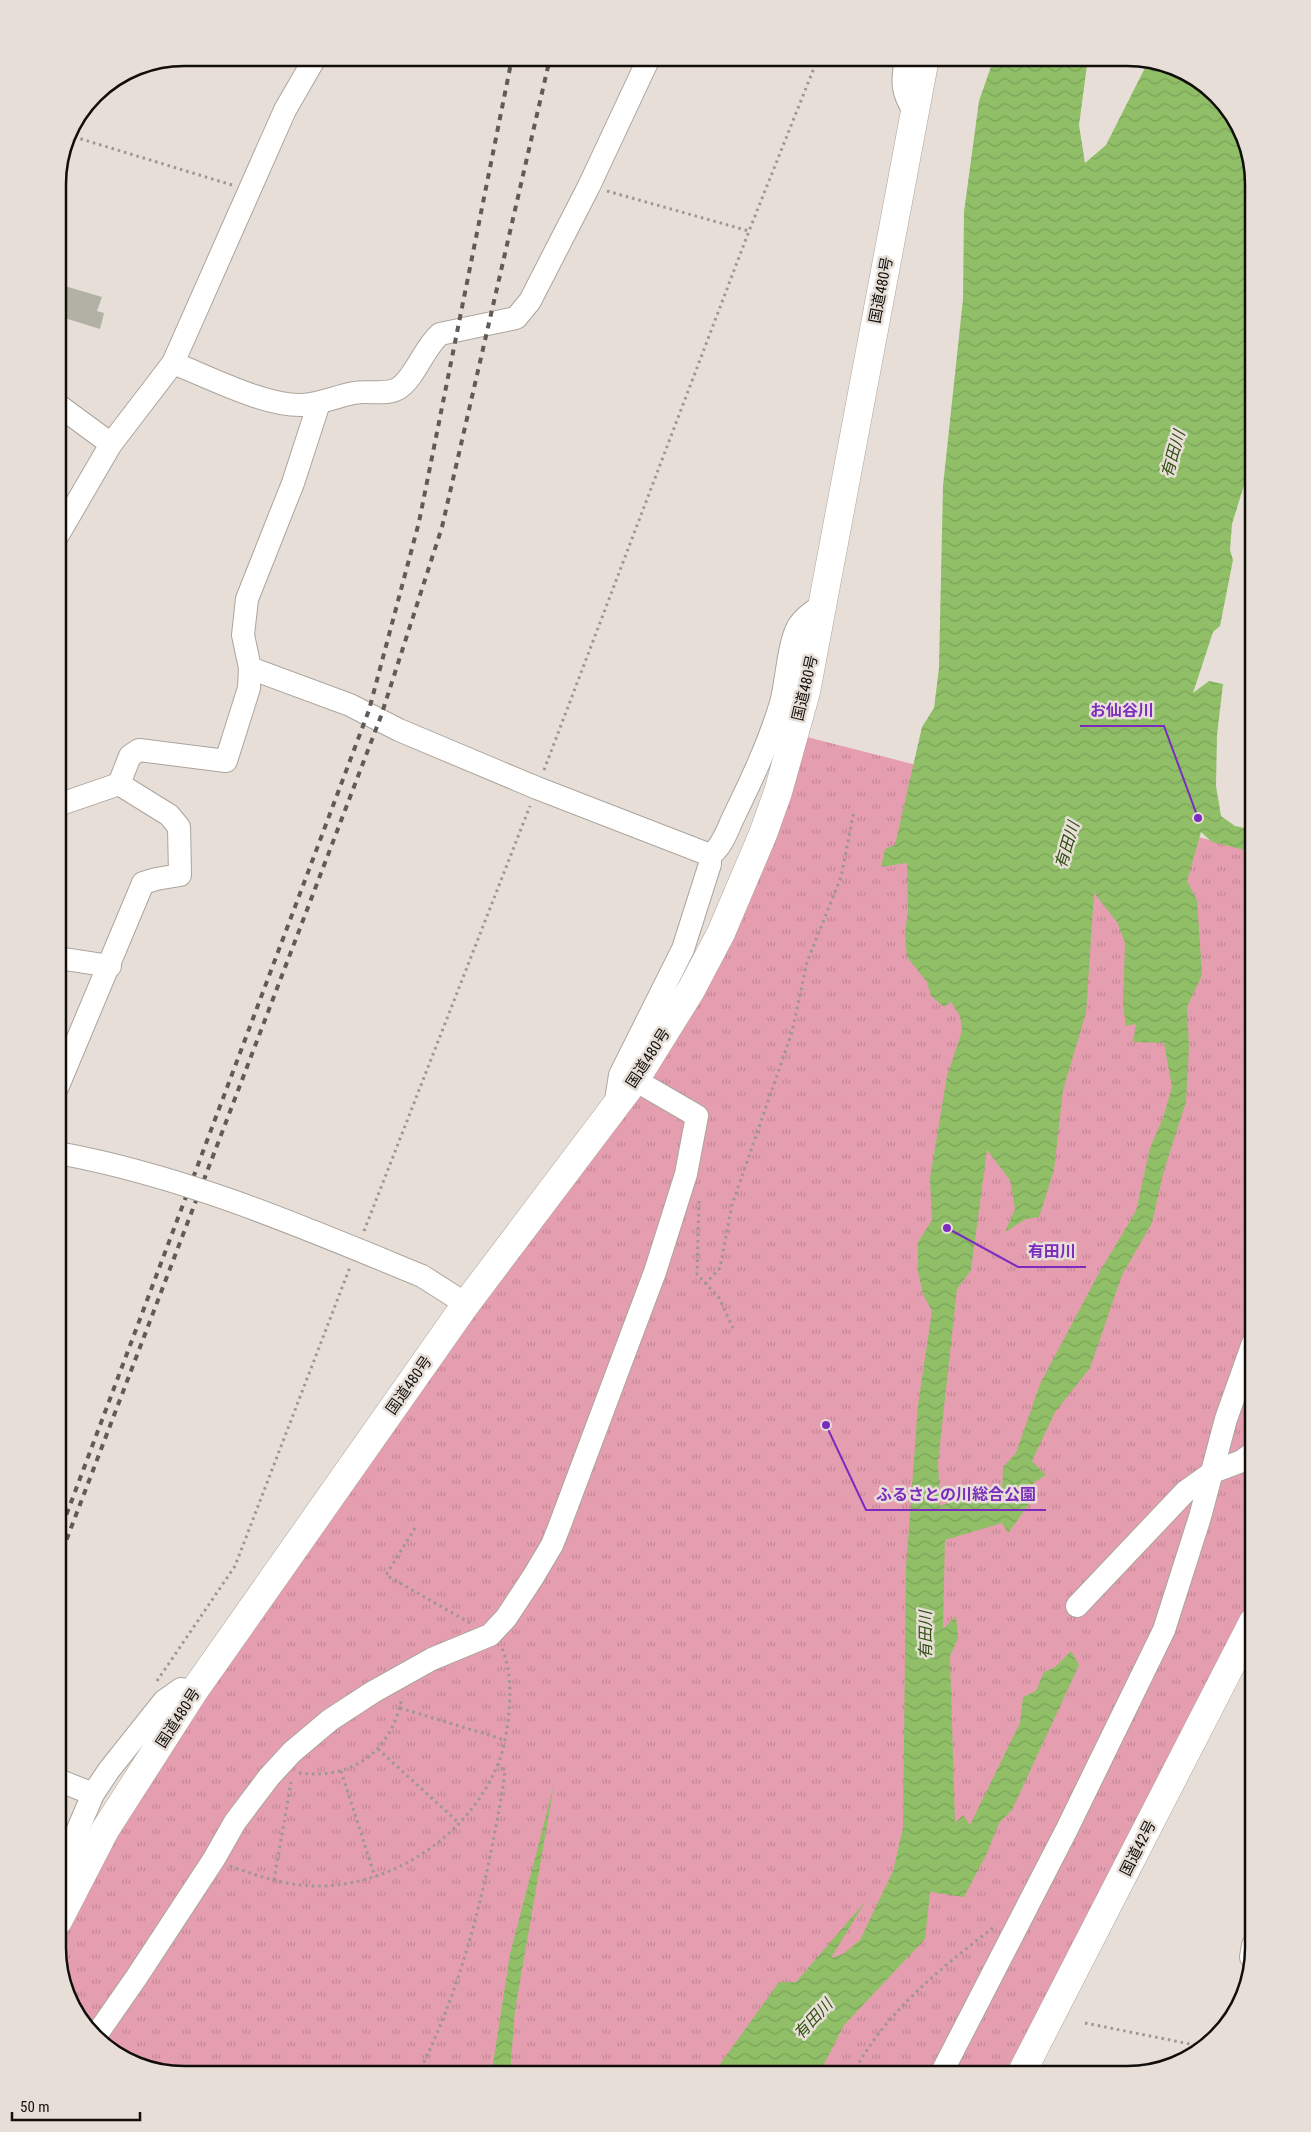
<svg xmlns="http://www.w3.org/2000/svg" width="1311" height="2132" viewBox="0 0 1311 2132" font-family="'Roboto Condensed','Noto Sans JP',sans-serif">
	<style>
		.park { fill: url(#park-tufts) }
		.water { fill: url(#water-waves); fill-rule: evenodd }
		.building { fill: #b2b1a6 }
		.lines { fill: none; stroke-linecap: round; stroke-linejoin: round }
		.minor-casing { stroke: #aca49c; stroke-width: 24 }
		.highway-casing { stroke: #aca49c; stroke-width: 29 }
		.path { stroke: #9d9791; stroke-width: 3; stroke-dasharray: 2.5 4; stroke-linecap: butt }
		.minor { stroke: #fff; stroke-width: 22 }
		.highway { stroke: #fff; stroke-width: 28 }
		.rail { stroke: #605b56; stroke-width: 4; stroke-dasharray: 6 6; stroke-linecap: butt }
		.minor-bridge-casing { stroke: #aca49c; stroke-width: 24; stroke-linecap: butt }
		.minor-bridge { stroke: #fff; stroke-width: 22 }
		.labels { text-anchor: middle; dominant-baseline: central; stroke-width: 5; stroke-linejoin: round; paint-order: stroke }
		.street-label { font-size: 15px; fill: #110e0b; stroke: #e7dfd7 }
		.water-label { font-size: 16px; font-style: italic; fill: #304e11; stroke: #e7dfd7 }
		.rim { fill: none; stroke: #110e0b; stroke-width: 2.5 }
		.leader { fill: none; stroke: #7b2cbf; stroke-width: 2 }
		.callout-dot { fill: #7b2cbf; stroke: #e7dfd7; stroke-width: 2 }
		.callout-label { font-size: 16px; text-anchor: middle; font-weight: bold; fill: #7b2cbf; stroke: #e7dfd7; stroke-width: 5; stroke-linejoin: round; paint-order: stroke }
	</style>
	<defs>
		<pattern id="park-tufts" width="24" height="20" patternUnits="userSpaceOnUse" patternTransform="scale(1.25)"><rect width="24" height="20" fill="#e59eaf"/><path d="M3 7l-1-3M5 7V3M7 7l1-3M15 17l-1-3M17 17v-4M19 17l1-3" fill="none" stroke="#c38795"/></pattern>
		<pattern id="water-waves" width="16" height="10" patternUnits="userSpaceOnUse" patternTransform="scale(1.25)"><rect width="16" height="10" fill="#90bf68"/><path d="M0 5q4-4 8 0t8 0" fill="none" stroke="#7ba359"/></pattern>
	</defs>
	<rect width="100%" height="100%" fill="#e7dfd7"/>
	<path class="park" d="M803 736 1253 851V1601L1011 2074H176L114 2053 71 2004 58 1948V1943L93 1872 155 1765 520 1251 630 1100Z"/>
	<g class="water">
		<path d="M994 58H1088L1079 125 1085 163 1106 145 1148 62 1197 79 1240 128 1253 184V456L1232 524 1230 550 1233 560 1220 626 1213 632 1193 693 1209 681 1223 684 1217 735 1216 786 1221 816 1235 826 1253 830V852L1212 842 1201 832 1187 881 1197 900 1202 975 1187 1007 1189 1046 1186 1102 1164 1170 1152 1223 1122 1275 1090 1368 1055 1412 1032 1461 1046 1475 1033 1483V1499L1008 1533 1002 1523 945 1540 943 1629 956 1616 958 1638 950 1656 955 1823 963 1815 970 1825 1020 1723 1023 1697 1036 1691 1044 1672 1055 1667 1071 1651 1079 1665 1012 1810 999 1823 987 1853 964 1897 930 1892 925 1939 844 2025 819 2074H713L779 1982H796L865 1902 831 1958 843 1954 860 1940 893 1871 903 1828 906 1568 918 1405 932 1311 923 1294 918 1272V1242L932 1220 930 1178 947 1076 962 1031 960 1016 951 1002 944 1007 931 996 927 982 907 957 905 934 908 910 907 863 881 867 885 849 895 845 922 727 934 708 939 668 943 486 963 299 964 212 979 101ZM1094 893 1117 922 1125 943 1123 1005 1126 1026 1136 1024 1133 1042 1164 1043 1172 1087 1163 1118 1150 1148 1136 1211 1100 1271 1040 1384 1016 1453 1003 1467 1002 1495 970 1494 940 1506 938 1462 957 1289 971 1270 987 1150 1010 1180 1015 1209 1005 1232 1026 1219 1039 1217 1054 1170 1063 1090 1086 1013Z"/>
		<path d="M554 1785 515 2010 510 2074H493V2064L510 1954Z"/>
	</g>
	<path class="building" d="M58 284 102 297 97 311 104 313 100 329 58 316Z"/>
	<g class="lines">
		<g class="minor-casing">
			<g id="minor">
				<path d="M906 58C902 82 901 91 915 113"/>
				<path d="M173 363C209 377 264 406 302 405 321 404 337 396 354 393 368 390 387 396 399 388 416 376 423 349 440 334L516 318 530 301 589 186 649 58"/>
				<path d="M58 405 111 444"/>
				<path d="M58 535 111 444 173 363 285 110 315 58"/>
				<path d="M250 668 350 705 399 730 537 788 710 855V864L683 949 620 1075 615 1107"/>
				<path d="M58 805 119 784 130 756 139 750 226 761 249 688 250 668 243 635 247 599 293 483 319 403"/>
				<path d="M710 855C722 848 728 828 734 816 752 779 769 743 781 703 787 681 788 643 799 625 805 616 813 611 822 606"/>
				<path d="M58 958 110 966"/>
				<path d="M58 1086 143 883 156 879 180 875 179 827 169 815 119 784"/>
				<path d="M422 1276 466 1304"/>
				<path d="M1077 1606 1185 1492 1213 1472 1242 1461 1253 1453"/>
				<path d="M58 1780 93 1794"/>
				<path d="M58 1876 93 1794 109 1770 164 1701 181 1689 194 1691"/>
				<path d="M1251 1957 1253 1945"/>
				<path d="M97 2034 136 1978 214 1859 235 1822 269 1777 292 1752 330 1720 373 1692 432 1659 490 1635 506 1618 533 1577 552 1545 558 1530 655 1272 686 1174 697 1116 635 1080"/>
				<path d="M941 2074 1067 1829 1164 1630 1200 1517 1226 1419 1253 1343"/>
			</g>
		</g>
		<g class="highway-casing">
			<g id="highway">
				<path d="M58 1921 105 1830 194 1691 466 1304 635 1080 691 990 721 933 763 834 778 792 806 692 925 58"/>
				<path d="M1021 2074 1253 1622"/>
			</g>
		</g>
		<g class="path">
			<path d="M68 135 232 185"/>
			<path d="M607 191 749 231 818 58"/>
			<path d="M544 770 749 231"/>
			<path d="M699 1201 697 1274 719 1298 733 1328"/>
			<path d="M364 1231 530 806"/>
			<path d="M705 1284 720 1268 732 1205 792 1032 807 962 841 877 854 811"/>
			<path d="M415 1528 386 1575 470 1623"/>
			<path d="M157 1681 235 1566 350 1267"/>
			<path d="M400 1708 505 1740"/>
			<path d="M378 1749 459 1823"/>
			<path d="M341 1771 375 1877"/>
			<path d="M299 1773C353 1780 392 1751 402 1697"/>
			<path d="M230 1866C260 1877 291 1887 323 1886 398 1883 470 1833 498 1764 505 1747 507 1729 509 1712 511 1690 510 1668 502 1648"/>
			<path d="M274 1880 291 1782"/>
			<path d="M1085 2023 1200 2046"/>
			<path d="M418 2074C464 1983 486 1887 503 1787L505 1770 498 1764"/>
			<path d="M853 2074C884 2013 941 1968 994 1927"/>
		</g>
		<use href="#minor" class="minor"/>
		<use href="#highway" class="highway"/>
		<g class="rail">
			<path d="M58 1537 369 710 419 522 512 58"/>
			<path d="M58 1562 381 716 442 527 550 58"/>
		</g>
		<g class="minor-bridge-casing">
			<path id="minor-bridge" d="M58 1153C185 1176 303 1227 422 1276"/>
		</g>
		<use href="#minor-bridge" class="minor-bridge"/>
	</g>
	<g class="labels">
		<g class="street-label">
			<text transform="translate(881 290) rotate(-79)">国道480号</text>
			<text transform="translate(805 688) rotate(-77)">国道480号</text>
			<text transform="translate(648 1058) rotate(-57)">国道480号</text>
			<text transform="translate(409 1385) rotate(-55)">国道480号</text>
			<text transform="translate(178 1718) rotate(-57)">国道480号</text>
			<text transform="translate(1138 1848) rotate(-63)">国道42号</text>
		</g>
		<g class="water-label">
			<text transform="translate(1173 454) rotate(-74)">有田川</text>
			<text transform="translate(1067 845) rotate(-73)">有田川</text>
			<text transform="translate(925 1635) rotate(-90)">有田川</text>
			<text transform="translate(813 2019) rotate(-47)">有田川</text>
		</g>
	</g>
	<path d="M0 0H1311V2132H0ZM184 66H1127A118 118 0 0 1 1245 184V1948A118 118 0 0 1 1127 2066H184A118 118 0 0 1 66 1948V184A118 118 0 0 1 184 66Z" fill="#e7dfd7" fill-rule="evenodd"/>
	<path class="rim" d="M184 66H1127A118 118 0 0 1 1245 184V1948A118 118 0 0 1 1127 2066H184A118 118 0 0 1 66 1948V184A118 118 0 0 1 184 66Z"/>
	<path class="leader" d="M1198 818L1164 726H1080M947 1228L1018 1267H1086M826 1425L866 1510H1046"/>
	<g class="callout-dot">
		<circle cx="1198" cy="818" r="5"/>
		<circle cx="947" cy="1228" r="5"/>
		<circle cx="826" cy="1425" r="5"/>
	</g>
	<g class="callout-label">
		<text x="1122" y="716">お仙谷川</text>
		<text x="1052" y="1257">有田川</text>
		<text x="956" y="1500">ふるさとの川総合公園</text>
	</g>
	<path d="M12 2112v8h128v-8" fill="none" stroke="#110e0b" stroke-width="2.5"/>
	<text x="20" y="2112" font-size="15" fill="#110e0b" stroke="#e7dfd7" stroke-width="4" paint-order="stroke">50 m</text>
</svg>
